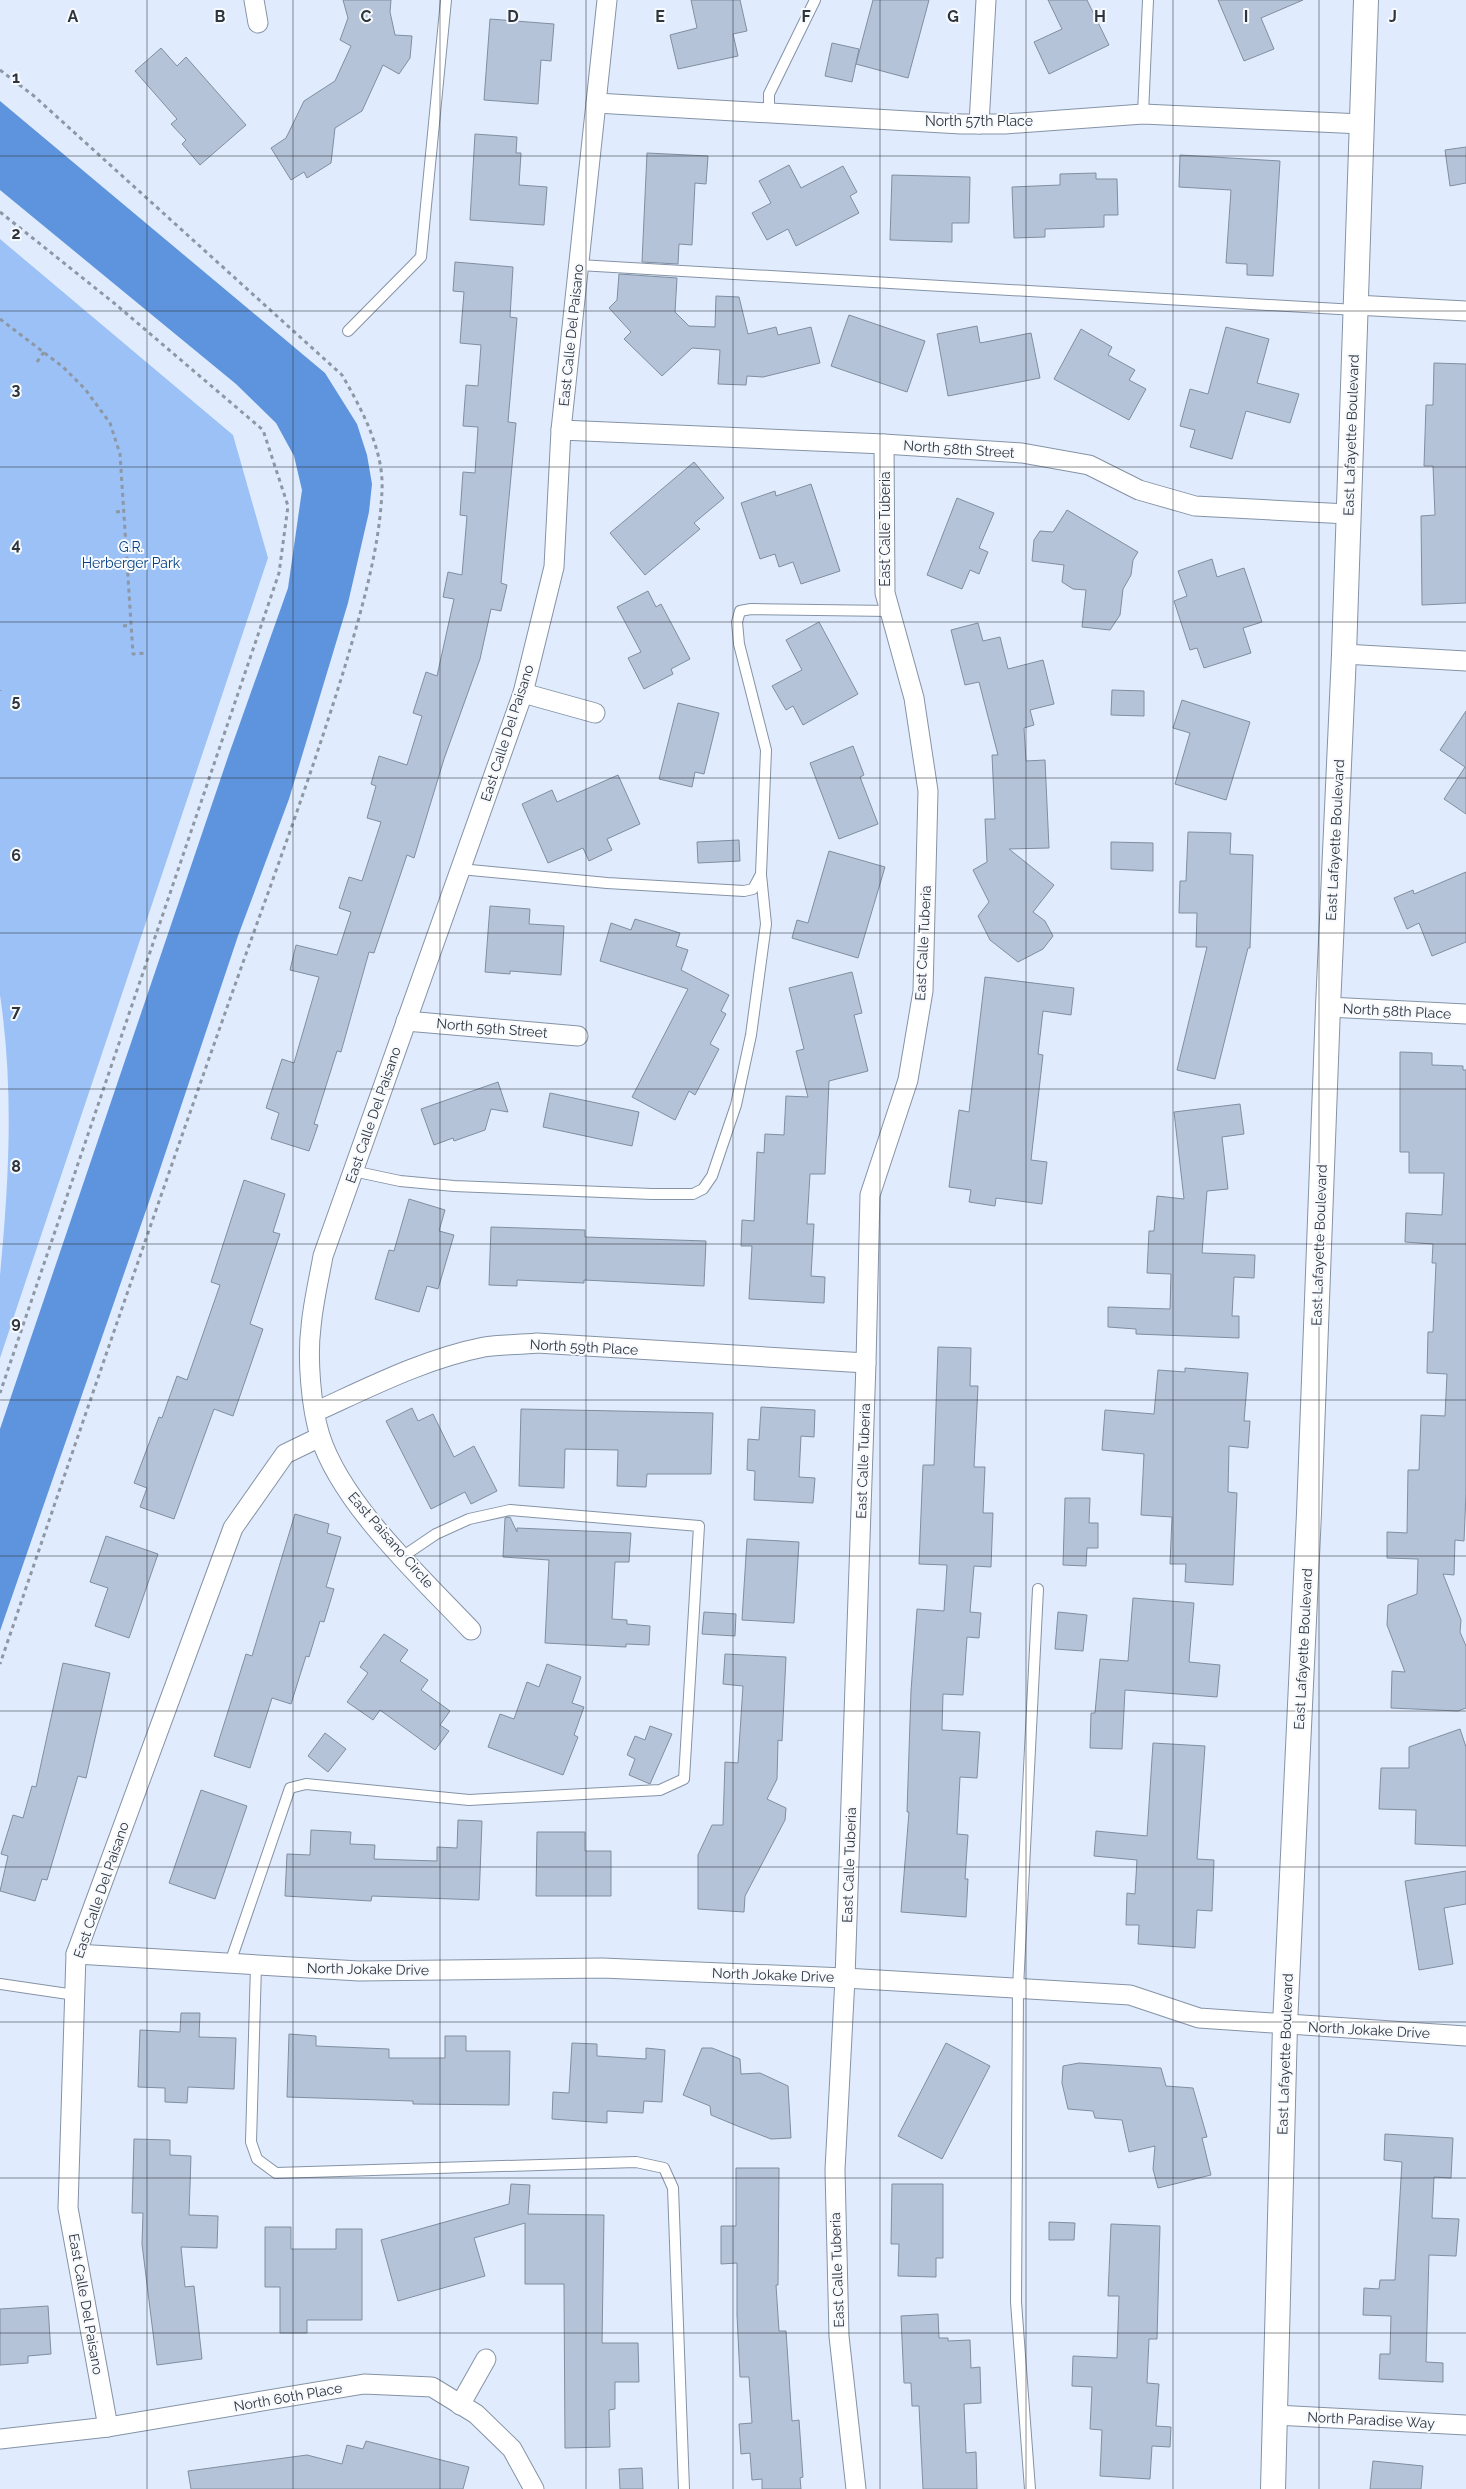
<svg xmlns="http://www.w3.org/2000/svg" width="1466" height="2489" viewBox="0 0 1466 2489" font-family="Raleway,sans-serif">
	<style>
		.green { fill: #9bc1f6 }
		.water { fill: #5d94dd }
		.building { fill: #b4c3d7; stroke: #808ea1 }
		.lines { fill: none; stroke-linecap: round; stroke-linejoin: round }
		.service-casing { stroke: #8593a6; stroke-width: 12 }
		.minor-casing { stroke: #8593a6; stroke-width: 21 }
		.tertiary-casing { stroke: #8593a6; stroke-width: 26 }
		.path { stroke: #8e97a4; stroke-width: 3; stroke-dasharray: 4 4; stroke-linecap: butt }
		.service { stroke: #fff; stroke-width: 10 }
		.minor { stroke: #fff; stroke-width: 19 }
		.tertiary { stroke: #fff; stroke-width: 24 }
		.grid { fill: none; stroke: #2f353d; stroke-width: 1; stroke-opacity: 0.55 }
		.labels { text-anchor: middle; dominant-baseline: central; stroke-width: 4; stroke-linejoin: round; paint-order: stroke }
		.street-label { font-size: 14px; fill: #2f353d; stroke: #f6f9fd }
		.park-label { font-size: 14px; fill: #064082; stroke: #f6f9fd }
		.grid-label { font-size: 16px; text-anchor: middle; font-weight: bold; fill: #2f353d; stroke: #f6f9fd; stroke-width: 4; stroke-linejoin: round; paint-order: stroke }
	</style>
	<rect width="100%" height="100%" fill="#e0ecfd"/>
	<path class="green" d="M0 239 233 435 268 558 0 1358C0 1331 0 1302 0 1275 9 1181 14 1089 0 995Z"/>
	<path class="water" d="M0 101 325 373 357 424 367 455 372 484 369 512 348 603 289 799 238 936 151 1196 0 1631V1429L229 754 288 588 302 490 294 456 276 423 236 384 0 190Z"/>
	<g class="building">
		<path d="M343 0H391L390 12 395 35 412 36 410 58 399 74 383 65 362 111 335 128 331 163 307 178 304 172 291 180 271 148 286 138 304 101 335 81 351 46 340 40 348 18Z"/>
		<path d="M691 0H740L747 31 733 34 738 56 678 69 670 35 697 28Z"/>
		<path d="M873 0H929L908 78 856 64Z"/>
		<path d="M1048 0H1087L1109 45 1049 74 1034 42 1062 29Z"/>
		<path d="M1218 0H1303L1261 18 1274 49 1244 61Z"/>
		<path d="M490 19 554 24 551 61 541 60 538 104 484 100Z"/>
		<path d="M832 43 859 49 852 82 825 76Z"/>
		<path d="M161 48 177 66 186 57 246 125 200 165 182 144 186 140 171 124 177 119 135 71Z"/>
		<path d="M475 134 517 137 516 153H521L519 185 547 187 544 225 470 220Z"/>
		<path d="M1466 147V183L1450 186 1445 150Z"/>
		<path d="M647 153 708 156 706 184 695 183 692 245 679 244 678 264 642 262Z"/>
		<path d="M1180 155 1280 161 1273 276 1247 275V264L1226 263 1231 190 1179 187Z"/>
		<path d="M789 165 801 188 843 166 857 192 850 196 859 213 796 246 788 229 767 240 752 213 771 203 759 181Z"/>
		<path d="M1096 173V179H1117L1118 215H1104V227L1045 229V237L1014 238 1012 187 1060 185V174Z"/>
		<path d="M892 175 970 177 969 223H952V242L890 240Z"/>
		<path d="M455 262 513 267 510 317 517 318 508 422 516 423 501 583 507 585 501 611 491 609 480 659 444 759 414 858 407 855 374 953 369 952 341 1052 337 1051 314 1124 318 1125 309 1151 271 1139 279 1113 266 1108 282 1059 294 1063 319 977 290 970 296 945 337 955 351 912 339 908 349 877 362 881 381 822 367 818 376 786 371 784 379 756 407 765 422 716 413 713 426 672 437 676 454 599 443 597 448 572 462 575 467 516 460 515 463 472 475 473 478 427 463 426 466 385 478 386 481 345 460 343 464 292 453 291Z"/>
		<path d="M619 274 677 278 675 312 689 326 715 327 716 296 739 297 748 334 776 327 778 335 811 327 820 363 763 377 747 376 746 385 718 384 720 350 692 348 662 376 624 339 631 332 609 308 617 300Z"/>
		<path d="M849 315 925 341 907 392 831 366Z"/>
		<path d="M977 326 980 343 1031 333 1040 378 948 396 937 334Z"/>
		<path d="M1226 327 1269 339 1257 383 1299 394 1290 423 1246 411 1232 459 1190 447 1195 430 1180 426 1190 389 1208 394Z"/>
		<path d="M1081 329 1112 347 1108 355 1135 370 1129 380 1146 389 1129 420 1054 379Z"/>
		<path d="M1434 363 1466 364V603L1422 605 1421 516 1435 515 1433 466H1424L1426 405H1433Z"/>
		<path d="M694 462 724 498 694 523 700 529 645 575 610 533Z"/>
		<path d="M811 484 840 571 801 584 793 562 779 567 775 554 760 559 741 503 775 491 776 496Z"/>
		<path d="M957 498 994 513 979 548 988 552 979 574 970 570 962 589 927 575Z"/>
		<path d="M1067 510 1138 552 1133 560 1131 575 1123 589 1120 615 1110 630 1082 627 1086 590 1073 589 1062 582 1064 565 1032 561 1034 540 1040 531 1053 532Z"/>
		<path d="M1212 559 1217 577 1244 568 1262 622 1243 628 1251 653 1204 668 1197 648 1190 650 1174 601 1187 596 1178 571Z"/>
		<path d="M648 591 656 607 661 604 690 659 671 669 673 674 644 689 628 658 641 652 617 607Z"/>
		<path d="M819 622 858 694 803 725 793 706 786 710 772 686 802 670 786 640Z"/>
		<path d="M978 623 983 641 1000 637 1008 669 1043 660 1054 704 1030 710 1034 725 1024 728 1026 761 1045 760 1049 848 1009 849 1054 885 1033 912 1045 921 1053 936 1043 949 1018 962 990 940 978 916 989 902 973 870 987 862 985 819H995L992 755H998L979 682 965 685 951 630Z"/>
		<path d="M1112 690 1144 691V716L1111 715Z"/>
		<path d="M1182 700 1250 722 1226 800 1175 784 1190 733 1173 728Z"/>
		<path d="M678 703 719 713 704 774 695 772 692 787 659 779Z"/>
		<path d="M1466 711V814L1444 799 1465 767 1440 750Z"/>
		<path d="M853 746 864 775 860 777 878 824 839 839 810 763Z"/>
		<path d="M618 775 640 824 607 839 612 850 589 861 583 848 548 863 522 804 552 790 557 802Z"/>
		<path d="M1188 832 1231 833 1230 854 1253 855 1250 948H1248L1215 1079 1177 1070 1207 947H1196L1197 913H1179L1180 881H1186Z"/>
		<path d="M739 840 740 861 698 863 697 842Z"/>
		<path d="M1111 842 1153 843V871L1111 869Z"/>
		<path d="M829 851 885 867 858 958 792 938 797 920 808 923Z"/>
		<path d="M1466 872V942L1432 956 1419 923 1407 929 1394 898 1413 890 1414 894Z"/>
		<path d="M490 906 530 909 529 924 564 926 561 975 510 971V974L485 972Z"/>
		<path d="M635 919 680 933 676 946 688 950 681 970 729 995 721 1011 726 1014 710 1044 719 1049 695 1095 689 1091 675 1120 632 1097 688 989 600 961 611 923 631 930Z"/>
		<path d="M852 972 862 1013 854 1015 868 1071 829 1081 825 1174H810L807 1224H814L811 1276 825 1277 824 1303 749 1299 752 1246H741L742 1220 754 1221 757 1152 764 1153 765 1134 784 1135 786 1096 808 1097 796 1051 804 1049 789 988Z"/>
		<path d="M985 977 1074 988 1071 1015 1043 1011 1038 1054 1043 1055 1031 1160 1047 1162 1042 1204 996 1198 995 1206 969 1202 971 1190 949 1187 959 1110 969 1112Z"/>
		<path d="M1400 1052 1432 1053V1065L1463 1066V1070H1466V1493L1464 1541 1455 1540 1454 1575 1443 1574 1461 1620 1460 1632 1466 1646V1708L1458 1711 1391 1708 1392 1671 1405 1672 1387 1625 1388 1605 1417 1594 1418 1559 1387 1558V1532L1407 1533 1408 1470H1419L1421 1415 1445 1416 1447 1374 1427 1373 1428 1332H1433L1436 1263H1432L1433 1244 1405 1242 1406 1213 1442 1215 1444 1173H1409V1152H1400Z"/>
		<path d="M498 1082 508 1112 491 1109 485 1130 454 1141 453 1138 434 1145 421 1109Z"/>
		<path d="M550 1093 639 1112 632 1146 543 1127Z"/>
		<path d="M1240 1104 1244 1134 1222 1137 1228 1189 1207 1191 1202 1253 1255 1255 1254 1278 1234 1277 1232 1316H1239V1338L1136 1334V1329L1108 1327V1307L1170 1309 1171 1274 1147 1273 1149 1231H1154L1157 1196 1184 1199 1174 1112Z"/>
		<path d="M244 1180 285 1194 273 1232 280 1234 250 1324 263 1329 233 1416 214 1409 174 1519 140 1507 147 1488 134 1483 159 1417 162 1418 177 1376 187 1380 220 1285 211 1282Z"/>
		<path d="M409 1199 445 1210 439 1231 454 1235 438 1289 427 1286 419 1312 375 1299 389 1250 394 1251Z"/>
		<path d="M491 1227 585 1230V1237L706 1241 704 1286 584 1280V1283L517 1280V1286L489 1285Z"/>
		<path d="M938 1347 971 1348 970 1386H978L974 1467H985L983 1513H993L991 1567 974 1566 970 1612 981 1613 979 1638 967 1637 963 1695 943 1694 942 1730 980 1732 977 1778 960 1777 957 1834 968 1835 965 1879H968L966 1917 901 1912 909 1812H907L911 1691 917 1609 944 1611 947 1565 919 1564 923 1465H934Z"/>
		<path d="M1185 1368 1248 1373 1244 1421H1250L1248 1448 1229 1446 1228 1492 1237 1493 1233 1585 1185 1582 1186 1564H1170L1172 1517 1141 1515 1144 1454 1102 1450 1105 1410 1154 1414 1158 1370 1185 1372Z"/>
		<path d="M761 1407 815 1410 814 1437 801 1436 799 1477 815 1478 813 1503 754 1500 755 1471 747 1470 748 1439 759 1440Z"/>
		<path d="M412 1408 418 1421 433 1414 454 1457 474 1446 497 1491 471 1504 465 1492 431 1509 386 1421Z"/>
		<path d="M521 1409 713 1413 711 1474H647L646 1487 617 1486 618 1450 565 1449 564 1488 519 1486Z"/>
		<path d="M1065 1498H1090L1089 1523H1098V1548H1087L1086 1566 1063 1565Z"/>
		<path d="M295 1514 329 1524 327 1533 341 1537 326 1587 334 1589 324 1622 320 1621 309 1657 306 1656 291 1704 272 1698 250 1768 214 1756 246 1654 252 1656Z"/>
		<path d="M510 1517 517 1532V1528L631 1533 629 1562H615L612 1619 627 1620V1624L650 1626 649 1645 626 1644V1647L545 1643 549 1560 503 1557 505 1518Z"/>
		<path d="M106 1536 158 1554 129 1638 95 1626 108 1588 90 1582Z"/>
		<path d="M747 1539 799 1542 794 1623 742 1620Z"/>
		<path d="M1133 1598 1194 1603 1189 1662 1220 1665 1217 1697 1125 1690 1122 1749 1090 1748 1091 1713H1095L1100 1659 1128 1661Z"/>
		<path d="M704 1612 736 1614 735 1636 702 1634Z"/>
		<path d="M1058 1612 1087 1615 1083 1651 1055 1649Z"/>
		<path d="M384 1634 408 1650 400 1661 428 1680 421 1690 450 1711 440 1725 449 1731 435 1750 380 1710 373 1720 347 1702 368 1673 360 1667Z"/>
		<path d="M725 1654 786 1657 782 1741 778 1740 777 1779 767 1799 786 1808 785 1820 745 1896 744 1912 698 1909V1855L712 1825H723L725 1762 738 1763 743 1686 723 1684Z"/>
		<path d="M63 1663 110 1673 86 1778 78 1776 47 1880 42 1879 35 1901 0 1891 8 1856 1 1854 13 1815 23 1818 32 1786 36 1787Z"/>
		<path d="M547 1664 581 1677 572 1703 584 1707 574 1735 578 1737 563 1775 488 1747 500 1714 514 1719 527 1682 539 1687Z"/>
		<path d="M650 1726 672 1734 650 1784 629 1775 635 1759 627 1755 635 1736 645 1740Z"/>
		<path d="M1460 1729 1466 1747V1846L1415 1844 1416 1810 1379 1809 1381 1768H1409V1747Z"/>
		<path d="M325 1733 346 1749 328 1772 308 1756Z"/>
		<path d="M1153 1743 1205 1746 1197 1859 1214 1860 1212 1911 1197 1910 1195 1948 1138 1944 1139 1925H1126L1127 1893 1135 1894 1137 1860 1094 1856 1096 1831 1147 1836Z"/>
		<path d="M201 1790 247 1806 215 1899 169 1883Z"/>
		<path d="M458 1820 482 1821 479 1900 372 1896 371 1901 285 1896 287 1854 310 1855 311 1830 351 1832 350 1844 375 1845 374 1859 437 1861V1847L457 1848Z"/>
		<path d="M537 1832H585V1851H611V1896H536Z"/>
		<path d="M1466 1871V1904L1444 1908 1453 1964 1419 1970 1405 1881Z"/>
		<path d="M181 2013H200L199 2037 236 2038 234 2089 188 2087 187 2103 165 2102V2088L138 2087 140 2030 180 2032Z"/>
		<path d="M289 2034 316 2036V2046L389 2049V2058H445V2036H466V2051H510L509 2105 413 2104V2101L287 2097Z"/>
		<path d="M572 2043 597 2044V2056L646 2059V2048L665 2050 662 2102 644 2101 643 2113 607 2111V2123L552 2119 553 2092 569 2093Z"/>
		<path d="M946 2043 990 2066 942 2159 898 2136Z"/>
		<path d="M702 2048H712L740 2059 741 2074 760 2073 788 2086 791 2138 771 2139 740 2127 711 2115 710 2106 683 2095Z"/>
		<path d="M1079 2063 1161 2068 1166 2086 1193 2088 1207 2137 1202 2138 1211 2175 1158 2188 1153 2169 1155 2146 1129 2152 1122 2120 1095 2118 1093 2111 1068 2109 1062 2083 1063 2066Z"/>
		<path d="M1385 2134 1453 2138 1451 2178 1434 2177 1432 2218 1459 2219 1456 2256 1429 2255 1426 2362 1443 2363V2382L1379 2379 1380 2354H1390L1391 2316 1363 2315 1364 2288 1379 2289 1380 2280H1395L1402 2162 1384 2160Z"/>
		<path d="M134 2139 170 2140V2155L191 2156 189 2215 218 2216 217 2248 181 2247 185 2287 194 2286 202 2359 157 2365 142 2244 143 2213H132Z"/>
		<path d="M736 2168H779L778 2285H776L779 2331H786L792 2421 799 2420 803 2477 800 2478 801 2489H762V2479L752 2480 750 2453 741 2454 739 2424 752 2423 749 2377H740L737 2315V2263L721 2264V2226H736Z"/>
		<path d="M511 2184 530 2185 528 2214 604 2215 602 2343H638L639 2382H615V2409L609 2410 610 2447 565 2448 564 2284H525V2223L474 2238 485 2276 398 2301 381 2240 509 2204Z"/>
		<path d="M892 2184H943V2258H936V2277L898 2276 899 2244H891Z"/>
		<path d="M1049 2222 1075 2223 1074 2240H1049Z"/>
		<path d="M1111 2224 1160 2226 1157 2339H1149L1147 2383 1159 2384 1156 2426 1171 2427 1170 2447 1152 2446 1150 2479 1100 2476 1102 2430 1090 2429 1092 2387 1072 2386 1073 2356 1117 2358 1119 2296H1108Z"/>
		<path d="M265 2227H291V2249H336V2229H362V2320H307V2333H280V2287H265Z"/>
		<path d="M48 2306 51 2354 28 2356V2363L0 2365V2309Z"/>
		<path d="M938 2314 939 2338H948V2341L970 2340 971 2368 980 2367 981 2403 964 2404 966 2453 976 2452 977 2489H923L919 2406H912L911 2383H904L901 2316Z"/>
		<path d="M366 2441 469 2467 463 2489H191L188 2471 307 2455 342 2464 347 2445 363 2449Z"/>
		<path d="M1373 2461 1423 2466 1421 2489H1370Z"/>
		<path d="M642 2468 643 2489H620L619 2469Z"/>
	</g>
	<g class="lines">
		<g class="service-casing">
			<g id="service">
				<path d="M769 113V94L815 0"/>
				<path d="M1143 114 1148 0"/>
				<path d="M579 265 1356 310"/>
				<path d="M348 331 421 257 446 0"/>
				<path d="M460 869 607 883 744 891 753 889 761 874 766 750 739 644 737 622 740 611 751 609 890 611"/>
				<path d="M353 1171 400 1181 454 1186 652 1194H693L703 1189 712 1176 736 1105 751 1035 766 924 761 875"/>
				<path d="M230 1963 290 1788 306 1784 469 1800 660 1790 684 1779 699 1526 510 1510 469 1519 436 1534 402 1557"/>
				<path d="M256 1965 251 2142 257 2159 276 2173 636 2162 664 2168 673 2188 684 2489"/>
				<path d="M0 1984 75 1995"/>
				<path d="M1030 2489 1016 2302 1018 1988 1038 1589"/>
			</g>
		</g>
		<g class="minor-casing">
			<g id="minor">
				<path d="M254 0 258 23"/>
				<path d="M596 103 961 124H1005L1143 114 1362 124"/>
				<path d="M979 124 986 0"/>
				<path d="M1355 305 1466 311"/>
				<path d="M561 430 884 444 1022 453 1089 465 1139 490 1195 506 1348 514"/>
				<path d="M1344 654 1466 661"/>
				<path d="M523 693 595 713"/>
				<path d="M1328 1007 1466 1014"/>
				<path d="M406 1021 578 1036"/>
				<path d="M315 1412C370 1387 424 1359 484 1347 501 1344 520 1345 537 1343L866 1363"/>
				<path d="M471 1630C422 1578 342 1505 320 1436 311 1407 307 1358 311 1327 313 1303 319 1279 323 1256L523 693 554 567 561 430 607 0"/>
				<path d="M76 1954 359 1971 602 1968 845 1978 1130 1995 1199 2018 1466 2036"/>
				<path d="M460 2405 486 2359"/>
				<path d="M1275 2415 1466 2425"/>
				<path d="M108 2427 68 2208 76 1954 233 1528 285 1454 320 1437"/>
				<path d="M0 2439 108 2427 364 2384 432 2387 476 2414 512 2449 534 2489"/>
				<path d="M856 2489 839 2336 835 2170 845 1978 866 1363 870 1195 908 1080 923 991 928 791 914 698 885 593 884 444"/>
			</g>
		</g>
		<g class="tertiary-casing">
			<path id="tertiary" d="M1273 2489 1285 2025 1309 1513 1328 1007 1344 654 1366 0"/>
		</g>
		<g class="path">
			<path d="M0 70 34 96 342 375C361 408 384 450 382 490 380 547 362 608 346 663 316 761 281 857 246 954 162 1190 81 1427 0 1664"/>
			<path d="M0 212 114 303 263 430 288 506 279 573 0 1393"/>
			<path d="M0 319 63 367 85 389 110 423 120 454 133 654 146 653"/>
			<path d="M37 362 44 352"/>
			<path d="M116 512 124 511"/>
			<path d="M123 626 131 625"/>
			<path d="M0 690V691"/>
		</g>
		<use href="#service" class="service"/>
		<use href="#minor" class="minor"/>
		<use href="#tertiary" class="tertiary"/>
	</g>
	<path class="grid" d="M147 0V2489M293 0V2489M440 0V2489M586 0V2489M733 0V2489M880 0V2489M1026 0V2489M1173 0V2489M1319 0V2489M0 156H1466M0 311H1466M0 467H1466M0 622H1466M0 778H1466M0 933H1466M0 1089H1466M0 1244H1466M0 1400H1466M0 1556H1466M0 1711H1466M0 1867H1466M0 2022H1466M0 2178H1466M0 2333H1466"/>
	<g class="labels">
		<g class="street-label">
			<text x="979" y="121">North 57th Place</text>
			<text transform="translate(571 335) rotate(-84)">East Calle Del Paisano</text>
			<text transform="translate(1351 435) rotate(-88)">East Lafayette Boulevard</text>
			<text transform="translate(959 449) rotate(4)">North 58th Street</text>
			<text transform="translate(885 529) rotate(-90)">East Calle Tuberia</text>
			<text transform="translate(507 733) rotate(-72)">East Calle Del Paisano</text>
			<text transform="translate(1335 840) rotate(-87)">East Lafayette Boulevard</text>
			<text transform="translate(923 943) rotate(-87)">East Calle Tuberia</text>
			<text transform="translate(1397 1011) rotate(3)">North 58th Place</text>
			<text transform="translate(492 1028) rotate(5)">North 59th Street</text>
			<text transform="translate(373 1115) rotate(-71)">East Calle Del Paisano</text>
			<text transform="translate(1319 1245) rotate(-88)">East Lafayette Boulevard</text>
			<text transform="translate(584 1347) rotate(3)">North 59th Place</text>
			<text transform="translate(863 1461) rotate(-88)">East Calle Tuberia</text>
			<text transform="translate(391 1540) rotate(49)">East Paisano Circle</text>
			<text transform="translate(1303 1649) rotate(-87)">East Lafayette Boulevard</text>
			<text transform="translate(849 1865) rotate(-88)">East Calle Tuberia</text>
			<text transform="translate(101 1890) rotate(-71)">East Calle Del Paisano</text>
			<text transform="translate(368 1969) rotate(1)">North Jokake Drive</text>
			<text transform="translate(773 1975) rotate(2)">North Jokake Drive</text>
			<text transform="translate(1369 2030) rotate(3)">North Jokake Drive</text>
			<text transform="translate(1285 2054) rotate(-88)">East Lafayette Boulevard</text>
			<text transform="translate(837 2270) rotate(-92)">East Calle Tuberia</text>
			<text transform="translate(86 2304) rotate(80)">East Calle Del Paisano</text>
			<text transform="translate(288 2397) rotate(-10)">North 60th Place</text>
			<text transform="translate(1371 2420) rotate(3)">North Paradise Way</text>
		</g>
		<g class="park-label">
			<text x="131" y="547">G.R.<tspan x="131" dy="16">Herberger Park</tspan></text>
		</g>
	</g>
	<g class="grid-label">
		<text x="73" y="22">A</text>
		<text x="220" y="22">B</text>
		<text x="366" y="22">C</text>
		<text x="513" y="22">D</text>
		<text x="660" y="22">E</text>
		<text x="806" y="22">F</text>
		<text x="953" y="22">G</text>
		<text x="1100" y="22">H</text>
		<text x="1246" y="22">I</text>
		<text x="1393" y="22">J</text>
		<text x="16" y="83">1</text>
		<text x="16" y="239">2</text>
		<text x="16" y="395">3</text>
		<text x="16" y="550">4</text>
		<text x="16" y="706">5</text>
		<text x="16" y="861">6</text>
		<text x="16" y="1017">7</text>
		<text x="16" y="1172">8</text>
		<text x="16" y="1328">9</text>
	</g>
</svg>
